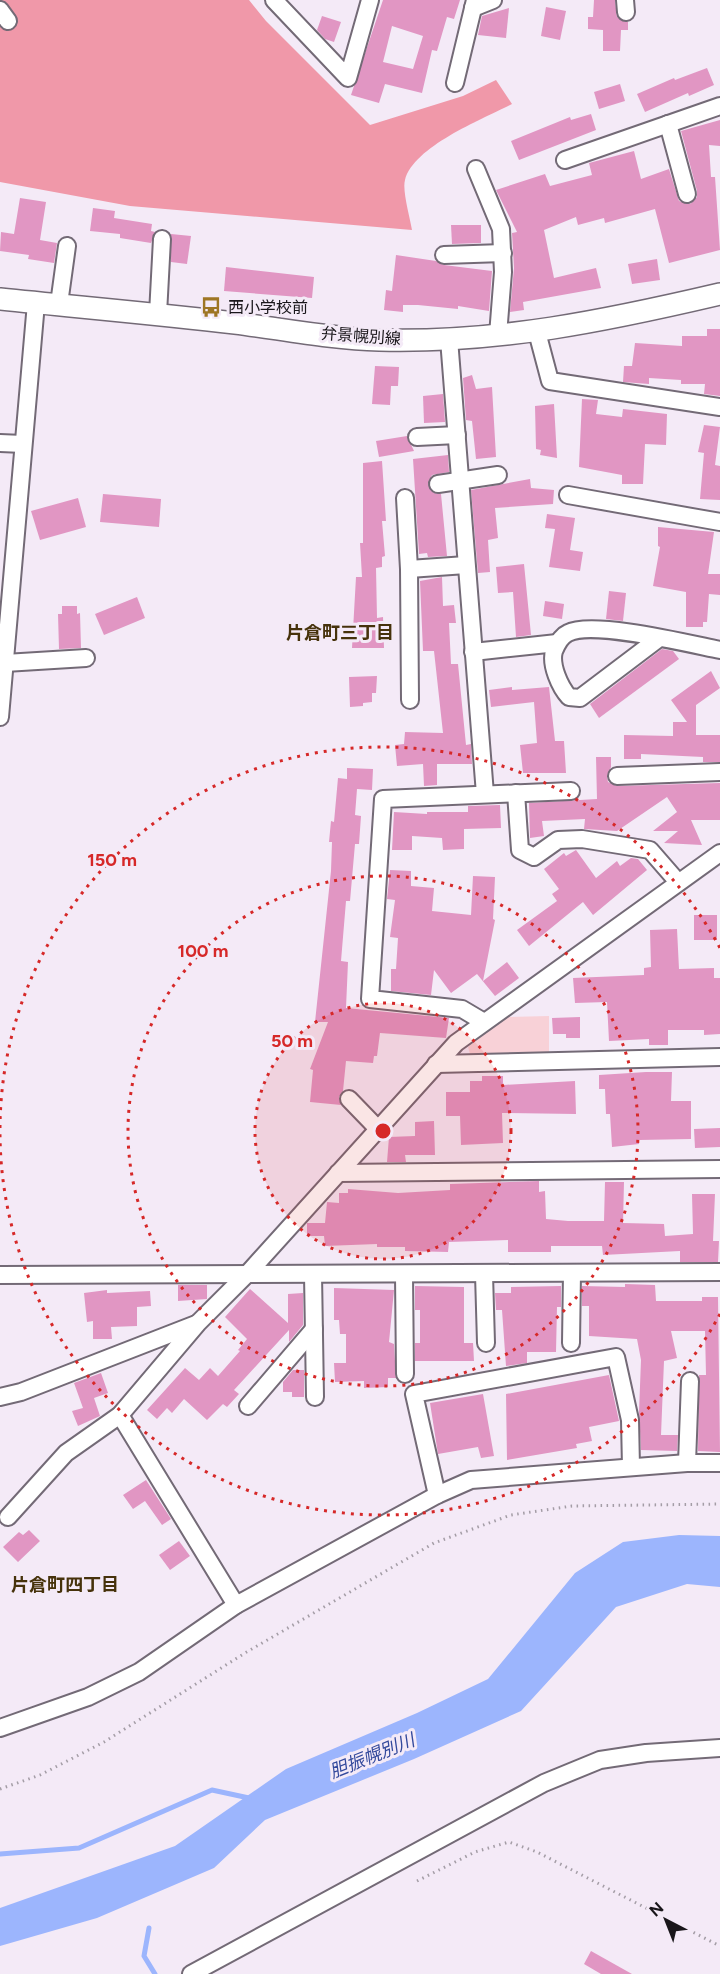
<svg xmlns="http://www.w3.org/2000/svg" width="720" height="1974" viewBox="0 0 720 1974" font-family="Figtree,'Noto Sans JP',sans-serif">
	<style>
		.green { fill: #f8d1d7 }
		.forest { fill: #f098a9 }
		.water { fill: #9cb5fd }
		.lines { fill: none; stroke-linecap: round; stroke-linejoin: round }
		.stream { stroke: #9cb5fd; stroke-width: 5 }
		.building { fill: #e196c3; fill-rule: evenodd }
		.minor-casing { stroke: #736a76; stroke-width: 20 }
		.major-casing { stroke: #736a76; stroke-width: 24 }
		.path { stroke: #a49da6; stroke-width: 3; stroke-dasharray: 1.5 4.5; stroke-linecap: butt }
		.minor { stroke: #fff; stroke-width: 16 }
		.major { stroke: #fff; stroke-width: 21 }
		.ring { fill: none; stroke: #d62828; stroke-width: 3; stroke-dasharray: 3 6 }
		.labels { text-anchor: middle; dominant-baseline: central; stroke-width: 6; stroke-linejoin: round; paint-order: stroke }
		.poi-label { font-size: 16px; fill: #19161a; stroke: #f4eaf7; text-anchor: start }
		.street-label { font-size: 16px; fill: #19161a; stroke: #f4eaf7 }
		.neighbourhood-label { font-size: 18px; font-weight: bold; fill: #46320b; stroke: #f4eaf7 }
		.water-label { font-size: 18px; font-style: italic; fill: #33499c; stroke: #f4eaf7 }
		.centre { fill: #d62828; stroke: #f4eaf7; stroke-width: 3 }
		.ring-label { font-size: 18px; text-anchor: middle; font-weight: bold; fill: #d62828; stroke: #f4eaf7; stroke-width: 6; stroke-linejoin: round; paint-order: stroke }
	</style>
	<rect width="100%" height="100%" fill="#f4eaf7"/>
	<path class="green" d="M549 1016V1054H470L468 1047 504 1017Z"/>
	<path class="forest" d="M0 0H249L266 21 370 125 463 96 496 80 512 104C483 119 414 146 405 180 402 190 410 218 412 230L130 206 0 182Z"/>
	<path class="water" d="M679 1535 720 1536V1587L687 1584 616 1607 521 1711 414 1759 265 1820 214 1868 97 1918 0 1946V1908L175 1846 286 1769 417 1713 488 1679 575 1573 623 1542Z"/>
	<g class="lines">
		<g class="stream">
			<path d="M0 1854 79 1848 212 1790 249 1798"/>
			<path d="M149 1928 144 1956 155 1974"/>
		</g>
	</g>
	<g class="building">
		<path d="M383 0H460L454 19 447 17 437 51 432 50 422 93 385 84 379 103 351 95ZM392 26 423 36 413 69 383 62Z"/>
		<path d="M594 0H615L617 17 628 22V30H621L620 51H603V30L588 29V17H593Z"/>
		<path d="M546 7 566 11 560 40 541 36Z"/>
		<path d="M509 8 506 38 478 35 482 16Z"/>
		<path d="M322 16 341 22 334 42 325 39 317 30Z"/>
		<path d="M707 68 714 85 689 96 688 93 645 112 637 94 674 78 675 80Z"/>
		<path d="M620 84 625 101 599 109 594 92Z"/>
		<path d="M591 114 596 130 519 160 511 141 570 117 571 120Z"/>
		<path d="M720 120V146L709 145 711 177H715L720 250 669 263 655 209 605 223 604 218 578 225 576 217 544 230 554 278 596 268 601 288 523 302 524 310 510 312 514 268 512 233 517 232 496 190 545 174 550 186 592 175 589 163 634 151 641 179 669 169 679 201 690 204 697 197V191L681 131Z"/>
		<path d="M20 198 46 202 40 240 57 243 54 263 28 259 29 255 0 251 1 232 14 234Z"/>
		<path d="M93 208 115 211 114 218 152 224 151 231 155 232 151 243 120 238V234L90 231Z"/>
		<path d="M451 225H481V243L452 244Z"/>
		<path d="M171 234 191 236 187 264 171 262Z"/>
		<path d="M396 255 436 261 444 265 492 271 489 311 458 306V309L418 305H403V312L384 310 386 290 392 291Z"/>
		<path d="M657 259 660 280 632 284 628 264Z"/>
		<path d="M226 267 314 277 312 298 224 291Z"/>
		<path d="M707 329H720V396L704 394 705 384H681V380L649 378V384L623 382 624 366H632L635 343 682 346V336H707Z"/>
		<path d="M375 366 399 367 398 386H391L390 405 372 404Z"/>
		<path d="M472 375 476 389 492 387 496 457 476 459 472 421 466 420 463 378Z"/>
		<path d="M443 394 445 422 424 423 423 396Z"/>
		<path d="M582 399 598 400 596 414 622 417 623 409 667 414 666 445 645 444 643 484H622V475L579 467Z"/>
		<path d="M554 404 557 458 540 455 541 450 536 449 535 406Z"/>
		<path d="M704 425 720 427 715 465 720 466V500L700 499 704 453 698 452Z"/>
		<path d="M407 436 414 451 379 457 376 441Z"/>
		<path d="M448 455 449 472 432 475 428 485 434 493 441 494 447 556 428 557 427 553 419 554 413 459Z"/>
		<path d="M382 461 386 521H382L385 556 382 557V567L376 568 377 618 383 617 384 648H352L356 577H362L360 543H363V463Z"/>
		<path d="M530 479 531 488 554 490 553 504 495 508 498 538 488 540 490 572 478 573 471 490Z"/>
		<path d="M103 494 161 499 159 527 100 522Z"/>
		<path d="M78 498 86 527 40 540 31 511Z"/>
		<path d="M547 514 575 518 570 550 583 552 580 571 549 567 555 529 545 528Z"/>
		<path d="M658 527 714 532 708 574H720V595L709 594 707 622H703V627H686V592L653 586 660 547 658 546Z"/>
		<path d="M524 564 531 635 516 637 513 592 498 593 496 567Z"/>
		<path d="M442 577 443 606 454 605 456 623H449L451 664H458L466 745 471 744 472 764H437V785L424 786 423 764 397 766 395 745 404 744 405 732 443 733 434 651H423L420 581Z"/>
		<path d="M609 591 626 593 623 621 606 619Z"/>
		<path d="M137 597 145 618 104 635 95 614Z"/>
		<path d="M545 601 564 604 562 619 543 616Z"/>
		<path d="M62 606H77V614L80 613 81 648 59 649 58 614H62Z"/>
		<path d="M662 649 673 651 679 659 599 718 590 704Z"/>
		<path d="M711 671 720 688 696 705V735H720V762H703V757L641 754V759H624V735L673 736V722H687L671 700Z"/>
		<path d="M377 676 376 693H372V702L363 703V706L350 707 349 677Z"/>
		<path d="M512 687V690L549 687 555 741H564L566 773H523L520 745 537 743 534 702 491 707 489 690Z"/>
		<path d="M596 757H611V767L607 777 608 782 617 786 720 783V820H691L702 845 664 843 678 831H653L677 812 667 797 617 831 584 829 585 819 542 821 544 836 530 838 529 803 597 799Z"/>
		<path d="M347 768 373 769 372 790 357 789 355 815 361 816 359 844H355L350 901H346L341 961 348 962 346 1008 449 1018 446 1038 380 1033 377 1056H374L373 1063 346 1061 343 1091 339 1097 341 1105 310 1102 313 1070 310 1069 328 1022H315L331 871 332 842H329L331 821 334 822 338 778 347 779Z"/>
		<path d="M500 805 501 828 464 829V849L443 850 442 838 412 836V850H392L394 812 427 814V812H468V806Z"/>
		<path d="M576 850 596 878 617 861 620 866 631 858 638 859 647 870 593 915 583 902 529 946 517 930 557 901 552 894 559 889 544 869 564 853 566 856Z"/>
		<path d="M390 870 411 871V886L434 888 432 911 471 915 473 876 495 877 493 919 495 920 483 981 507 962 519 978 495 996 477 974 451 993 434 970 431 995 391 991V969H396L398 938 390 937 395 900 387 899Z"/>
		<rect x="694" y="915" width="23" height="25"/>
		<path d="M677 929 679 969 714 968V978H720V1034L704 1035V1030H668V1045H649V1039L609 1041 607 1002 575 1003 573 978 644 975V968L651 967 650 930Z"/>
		<path d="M580 1017V1038H566V1034H553L552 1018Z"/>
		<path d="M646 1072H672L671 1101H691V1139L639 1140V1144L612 1147 610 1114H606L605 1089H599V1075Z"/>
		<path d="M482 1076H503V1085L575 1081 576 1114 502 1113 503 1143 461 1145 460 1116H446V1092H470V1081H482Z"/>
		<path d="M434 1121 435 1155H405L406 1162H387L389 1137 415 1136V1122Z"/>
		<path d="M720 1128V1147L695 1148 694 1129Z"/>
		<path d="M539 1181V1192L545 1191 546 1219 568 1221H604L605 1182H624L623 1223 664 1224 665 1236 693 1234 692 1194H715L713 1241H719L718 1262H680V1251L603 1255 602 1246H551V1252H508V1240L449 1242 448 1252 405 1251V1247H377V1244L325 1246 324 1236H307V1223H325L327 1202 339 1203V1193H348V1189L398 1193 450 1190V1184Z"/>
		<path d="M625 1284 655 1285 656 1301H702V1297H718L720 1452 698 1451 699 1375H706L705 1331H671L677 1358 664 1361 661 1435H678L677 1451 641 1450 639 1412 641 1360 637 1339 589 1336V1306H582V1286L625 1287Z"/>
		<path d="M178 1285H207V1299L178 1301Z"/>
		<path d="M415 1286 464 1287V1343H473L474 1361H415V1343H420V1310H415Z"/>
		<path d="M561 1286V1307H557L556 1352H527V1363L506 1366 502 1310H496L495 1293H511V1287Z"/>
		<path d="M334 1288 394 1290 389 1342 394 1344 396 1378H388V1387L364 1388V1381L335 1382 334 1363H346V1334H340L339 1320H334Z"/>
		<path d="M250 1289 288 1323V1294L303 1293V1325L289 1342V1330L234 1390 239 1394 227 1407 223 1404 207 1420 184 1399 172 1413 167 1408 157 1419 147 1410 185 1368 199 1380 210 1368 218 1376 240 1351 238 1350 247 1339 225 1317Z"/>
		<path d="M107 1290V1293L150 1291 151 1306 137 1307V1326L111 1327 112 1339H93V1321L87 1322 84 1293Z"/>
		<path d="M293 1370H304V1397H292V1392H283V1382Z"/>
		<path d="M101 1373 108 1393 94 1398 100 1416 78 1426 72 1411 83 1408 74 1383Z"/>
		<path d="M609 1375 619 1421 589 1427 592 1441 576 1444 577 1448 507 1460 506 1394Z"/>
		<path d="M483 1394 494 1456 481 1458 478 1447 438 1454 430 1403Z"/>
		<path d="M146 1480 171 1519 162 1525 145 1501 133 1509 123 1495Z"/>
		<path d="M29 1530 40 1541 18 1562 3 1547 19 1532 23 1535Z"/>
		<path d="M179 1541 190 1556 170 1570 159 1555Z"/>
		<path d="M591 1951 632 1974H601L584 1964Z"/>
	</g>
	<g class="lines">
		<g class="minor-casing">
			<g id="minor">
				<path d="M274 0 348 78 370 0"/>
				<path d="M625 0 626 12"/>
				<path d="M473 8 493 0"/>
				<path d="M0 10 8 21"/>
				<path d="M455 83 475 0"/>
				<path d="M668 124 687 194"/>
				<path d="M565 160 720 106"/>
				<path d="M476 169 501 229 503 272 498 335"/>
				<path d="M444 255 503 253"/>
				<path d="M59 304 67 246"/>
				<path d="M158 314 162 239"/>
				<path d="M537 332 550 381 720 407"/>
				<path d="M449 339 485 794"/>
				<path d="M417 437 457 435"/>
				<path d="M0 443 23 444"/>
				<path d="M438 484 498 475"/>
				<path d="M568 495 720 522"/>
				<path d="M405 498 409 569 410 700"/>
				<path d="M409 569 466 565"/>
				<path d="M658 639 580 698 569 697C560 687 550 665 554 651 557 644 561 636 568 633 592 620 690 644 720 650"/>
				<path d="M473 652 557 643"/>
				<path d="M5 663 86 658"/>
				<path d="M0 717 36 303"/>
				<path d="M617 776 720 772"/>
				<path d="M516 793 520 850 534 857 558 840 582 839 650 850 677 881"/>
				<path d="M484 1022 462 1009 370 999 383 799 571 791"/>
				<path d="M436 1064 720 1057"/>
				<path d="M349 1099 378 1129"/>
				<path d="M338 1173 720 1169"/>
				<path d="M313 1274 315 1397"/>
				<path d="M484 1274 486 1343"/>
				<path d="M0 1275 720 1272"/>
				<path d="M404 1275 405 1374"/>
				<path d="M571 1343 572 1273"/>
				<path d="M0 1397 21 1392 196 1324"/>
				<path d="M248 1406 314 1329"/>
				<path d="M120 1415 236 1605"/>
				<path d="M687 1463 690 1381"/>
				<path d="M437 1495 414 1394 616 1357 630 1420 631 1467"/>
				<path d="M8 1517 66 1453 120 1415 198 1323 249 1272 456 1043 720 853"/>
				<path d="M0 1728 88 1697 139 1672 236 1605 437 1495 471 1480 687 1463H720"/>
				<path d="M191 1974 544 1783 600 1760 646 1753 720 1748"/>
			</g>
		</g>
		<g class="major-casing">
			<path id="major" d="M0 299C78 307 157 314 235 323 282 329 332 339 379 340 498 343 605 321 720 294"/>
		</g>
		<g class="path">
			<path d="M0 1789 40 1775 104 1742 245 1653 434 1543 511 1515 572 1506 720 1504"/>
			<path d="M417 1881 475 1852 509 1842 537 1852 720 1946"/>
		</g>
		<use href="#minor" class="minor"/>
		<use href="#major" class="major"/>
	</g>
	<circle cx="383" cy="1131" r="128" fill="#d62828" fill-opacity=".12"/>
	<g class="ring">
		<circle cx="383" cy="1131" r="128"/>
		<circle cx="383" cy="1131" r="255"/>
		<path d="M720 1314A383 383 0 0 1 0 1134M0 1128A383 383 0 0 1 720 948"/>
	</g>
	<defs>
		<g id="bus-bare" transform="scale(1.62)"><path d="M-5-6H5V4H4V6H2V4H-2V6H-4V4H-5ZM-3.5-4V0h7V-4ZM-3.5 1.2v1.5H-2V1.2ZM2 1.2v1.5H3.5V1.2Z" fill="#9e7624" stroke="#f4eaf7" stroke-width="2.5" paint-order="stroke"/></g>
	</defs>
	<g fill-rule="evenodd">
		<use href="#bus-bare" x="211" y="307"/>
	</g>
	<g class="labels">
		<g class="poi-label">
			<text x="228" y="307">西小学校前</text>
		</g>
		<g class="street-label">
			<text transform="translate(361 336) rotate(4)">弁景幌別線</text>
		</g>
		<g class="neighbourhood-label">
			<text x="340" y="633">片倉町三丁目</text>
			<text x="65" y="1585">片倉町四丁目</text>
		</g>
		<g class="water-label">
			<text transform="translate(372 1756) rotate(-22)">胆振幌別川</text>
		</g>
	</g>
	<circle cx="383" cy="1131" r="9" class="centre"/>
	<g class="ring-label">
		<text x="112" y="866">150 m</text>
		<text x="203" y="957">100 m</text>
		<text x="292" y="1047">50 m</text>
	</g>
	<g transform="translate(666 1920) rotate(318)" stroke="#f4eaf7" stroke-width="4.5" paint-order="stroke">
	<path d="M0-4.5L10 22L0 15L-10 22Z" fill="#19161a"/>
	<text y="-9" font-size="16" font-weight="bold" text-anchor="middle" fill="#19161a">N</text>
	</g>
</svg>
